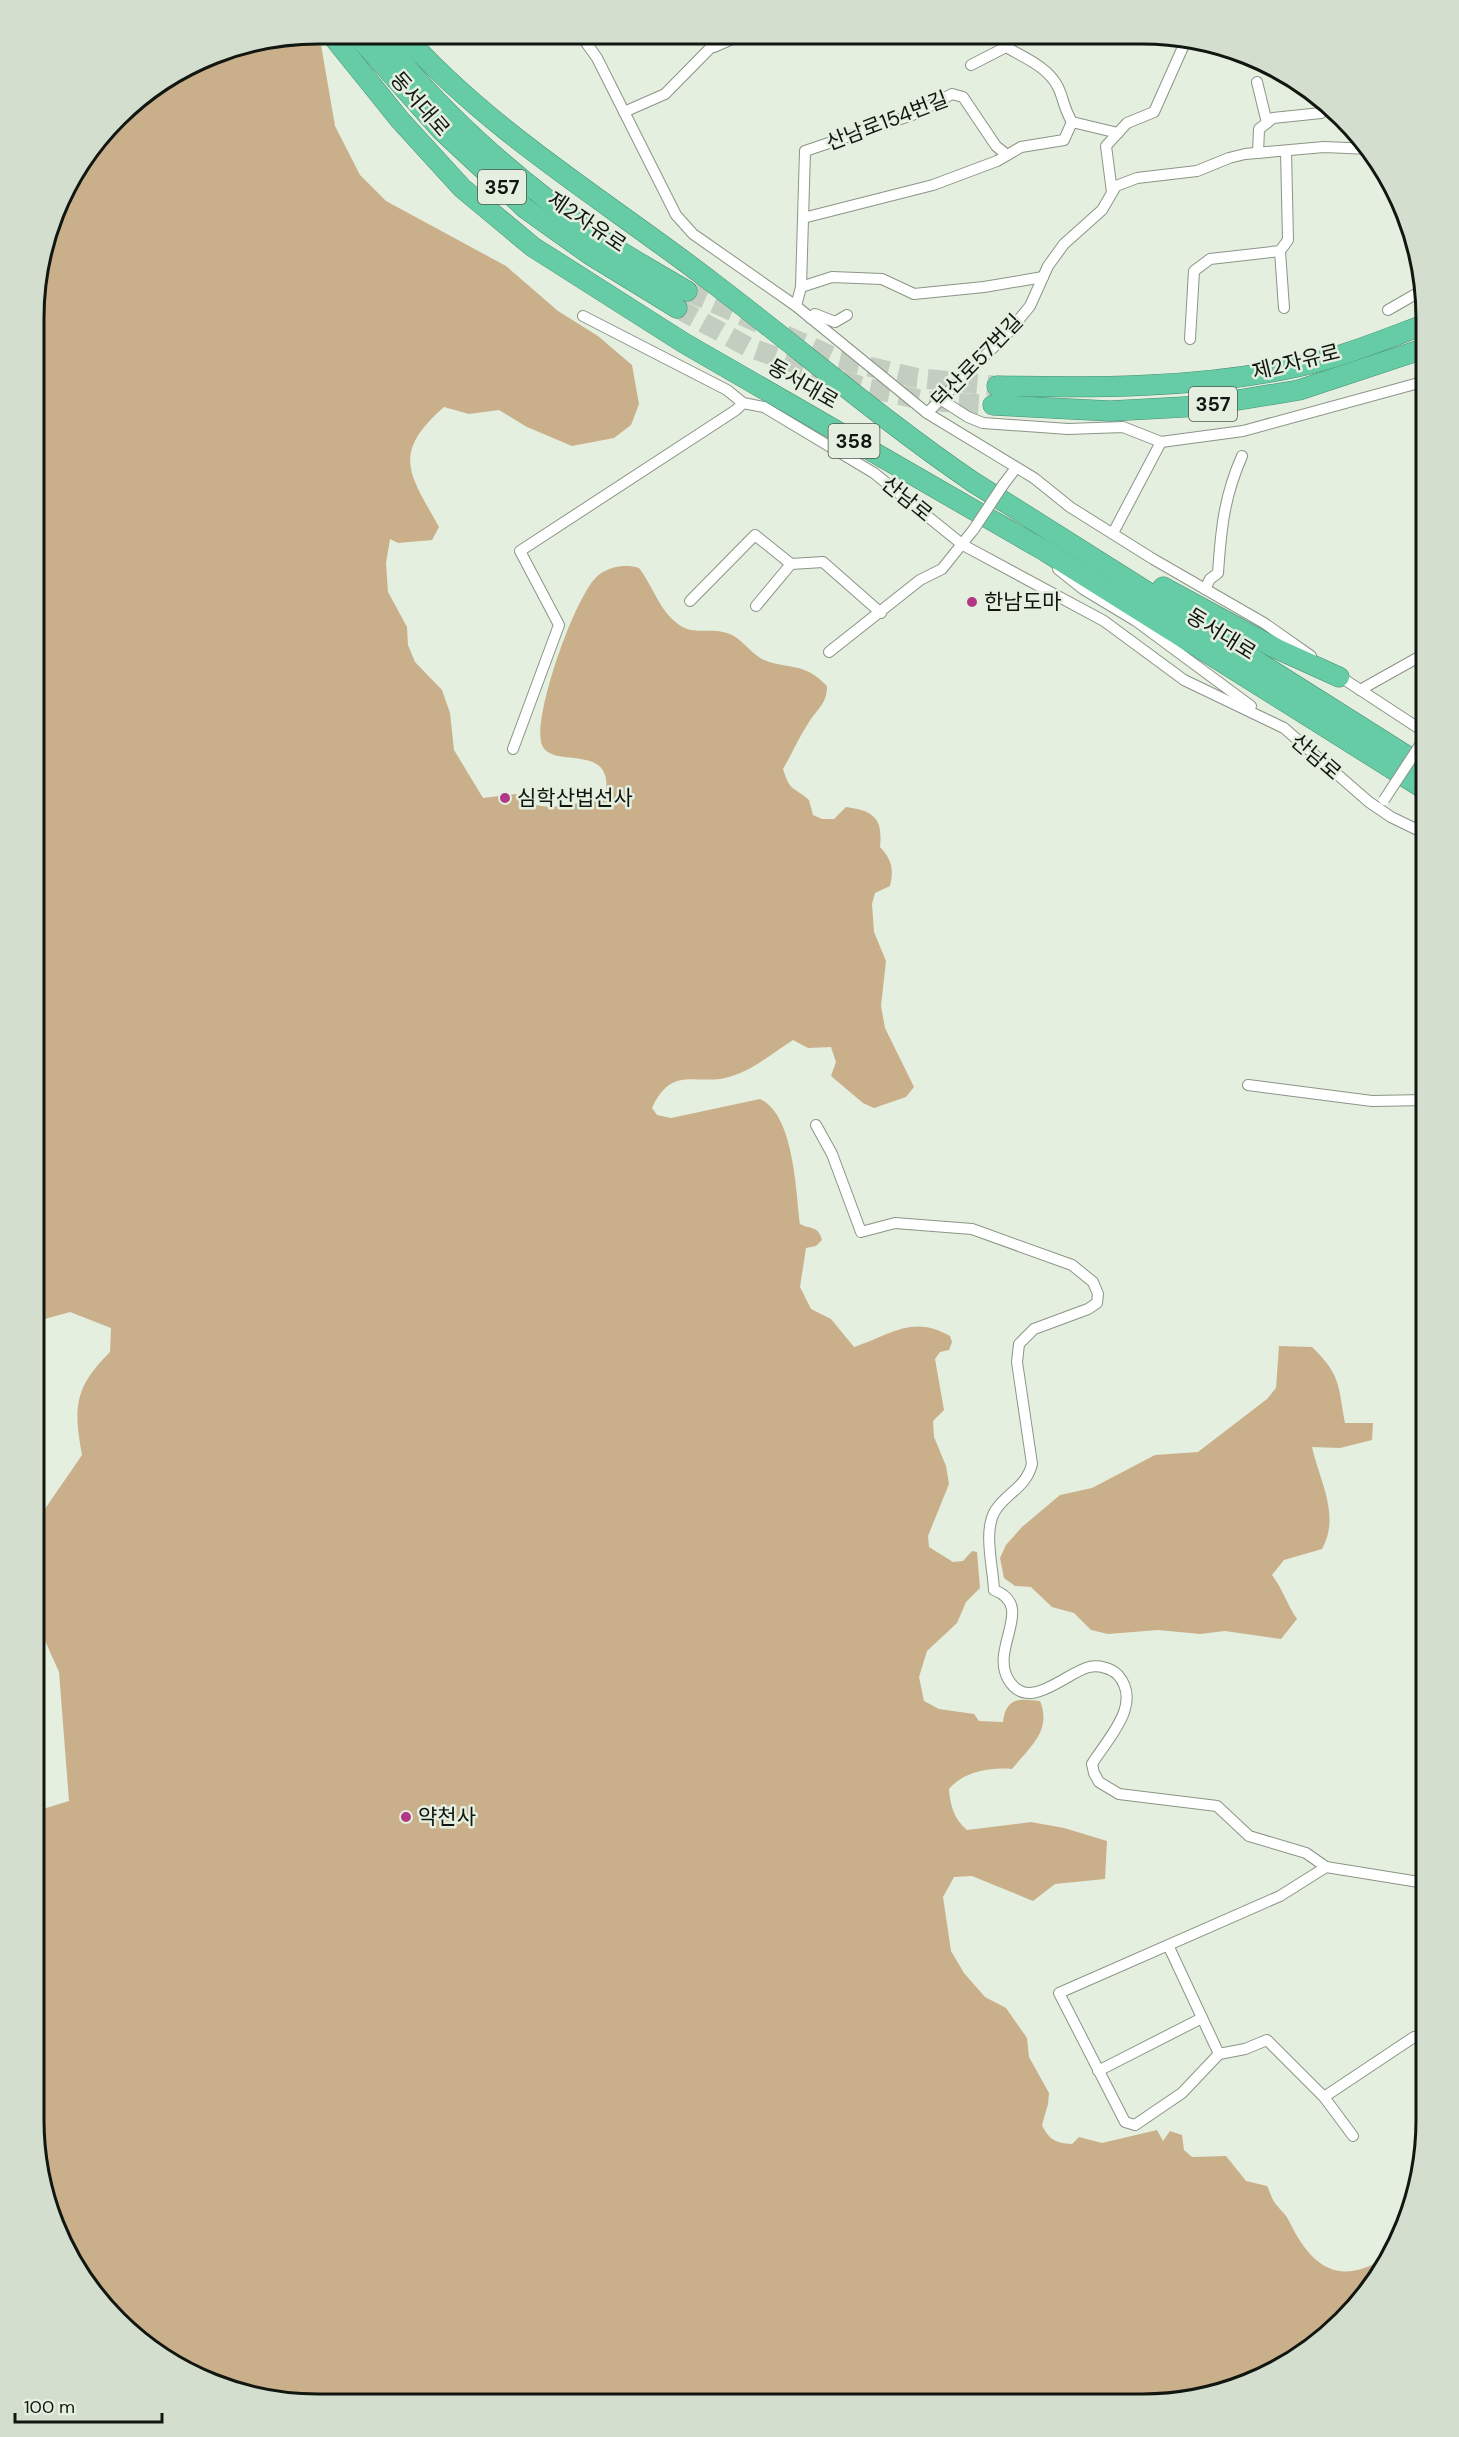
<svg xmlns="http://www.w3.org/2000/svg" width="1459" height="2437" viewBox="0 0 1459 2437" font-family="'DM Sans','Noto Sans KR',sans-serif">
	<style>
		.forest { fill: #caaf8b }
		.lines { fill: none; stroke-linecap: round; stroke-linejoin: round }
		.highway-tunnel { stroke: #c4cec0; stroke-width: 20; stroke-dasharray: 20 10; stroke-linecap: butt }
		.street-casing { stroke: #8b9587; stroke-width: 12 }
		.highway-casing { stroke: #498c71; stroke-width: 21 }
		.street { stroke: #fff; stroke-width: 10 }
		.highway { stroke: #66cca5; stroke-width: 20 }
		.street-bridge-casing { stroke: #8b9587; stroke-width: 12; stroke-linecap: butt }
		.street-bridge { stroke: #fff; stroke-width: 10 }
		.poi-dot { fill: #b33787; stroke: #e4efdf; stroke-width: 2 }
		.labels { text-anchor: middle; dominant-baseline: central; stroke-width: 5; stroke-linejoin: round; paint-order: stroke }
		.shield { fill: #e4efdf; stroke: #51574e; stroke-width: 1.5 }
		.shield-label { font-size: 20px; font-weight: bold; fill: #121610 }
		.street-label { font-size: 21px; fill: #121610; stroke: #e4efdf }
		.poi-label { font-size: 21px; fill: #121610; stroke: #e4efdf; text-anchor: start }
		.rim { fill: none; stroke: #121610; stroke-width: 3 }
	</style>
	<rect width="100%" height="100%" fill="#e4efdf"/>
	<g class="forest">
		<path d="M319 33 335 126 360 175 386 201 506 266 558 311 598 336 632 365 639 404 631 425 614 438 572 446 527 427 499 410 469 414 444 407C391 454 409 473 439 527L432 540 398 543 390 539 386 563 388 592 407 627 408 645 415 662 442 690 450 713 454 750 483 798 516 794C538 816 580 805 606 793 613 741 552 770 542 745 531 720 577 588 600 574 612 566 626 564 639 568 653 586 659 610 678 624 693 636 711 627 727 633 741 637 751 654 764 660 789 670 803 661 827 686 827 704 818 708 809 722 799 737 792 754 783 769 790 792 793 786 809 800L813 815 822 819H834L846 807C874 811 883 818 880 847 892 860 894 869 890 886L875 893 872 904 874 932 886 961 881 1006 885 1028 914 1087 906 1097 874 1108 863 1103 831 1076 836 1062 831 1047 808 1048 793 1040C774 1052 754 1069 732 1076 698 1088 673 1062 652 1108L657 1115 671 1118 760 1099C794 1114 796 1192 800 1224 811 1230 818 1225 822 1240L816 1246 806 1248 800 1287 811 1309 831 1319 854 1347C890 1335 913 1314 950 1336L952 1342 949 1350 940 1352 935 1359 944 1410 933 1421 934 1437 946 1466 949 1484 928 1536 929 1547 953 1562 963 1561 972 1551 977 1552 980 1588 966 1602 957 1623 927 1651 919 1677 924 1701 939 1709 974 1714 979 1721 1003 1722C1006 1698 1018 1698 1040 1701 1052 1731 1030 1747 1012 1769 990 1767 963 1772 949 1789 950 1805 954 1819 967 1830L1031 1822 1064 1828 1107 1841 1105 1879 1055 1884 1033 1901 972 1876 954 1877 943 1897 951 1951 964 1973 985 1997 1006 2008 1027 2038 1029 2057 1049 2093 1048 2104 1042 2125C1049 2140 1056 2143 1072 2144L1079 2137 1102 2143 1157 2130 1163 2141 1170 2131 1182 2135 1184 2150 1192 2157 1226 2156 1246 2181 1267 2186C1270 2191 1271 2198 1275 2203 1279 2209 1286 2214 1289 2221 1311 2266 1338 2288 1386 2257L1367 2292 1315 2345 1250 2382 1141 2404 281 2402 209 2382 144 2345 92 2292 55 2228 33 2119V1812L69 1801 59 1672 34 1616V1531L38 1519 82 1455C73 1406 75 1387 110 1352L111 1328 70 1312 34 1322 35 281 63 192 130 104 209 55Z"/>
		<path d="M1279 1346 1312 1347C1341 1375 1338 1385 1345 1423H1373L1372 1440 1340 1448 1312 1447C1319 1480 1341 1515 1322 1549L1284 1560 1272 1575C1283 1590 1287 1604 1297 1619L1281 1639 1225 1631 1200 1634 1158 1630 1108 1634 1091 1630 1074 1613 1052 1607 1031 1587 1015 1586 1004 1578 1000 1558 1006 1545 1022 1527 1060 1495 1092 1488 1155 1455 1198 1452 1267 1399 1276 1388Z"/>
	</g>
	<g class="lines">
		<g class="highway-tunnel">
			<path d="M687 291 759 323"/>
			<path d="M677 308 748 347 863 387 927 401 993 405"/>
			<path d="M785 335 838 359 917 378 997 386"/>
		</g>
		<g class="street-casing">
			<g id="street">
				<path d="M580 34 597 58 676 215 693 234 796 306 927 413 1034 478 1070 507 1153 559 1264 623 1311 656"/>
				<path d="M714 47 744 34"/>
				<path d="M971 65 1006 47C1025 58 1048 67 1058 87 1064 100 1064 109 1072 122"/>
				<path d="M1257 82 1267 123"/>
				<path d="M624 112 665 94 724 34"/>
				<path d="M1258 153 1259 129 1273 118 1321 113"/>
				<path d="M1112 192 1106 146 1127 123 1154 112 1187 38"/>
				<path d="M803 218 933 185 997 161 1021 147 1064 140 1072 122 1118 133"/>
				<path d="M1280 251 1284 308"/>
				<path d="M801 287 832 277 882 279 914 294 984 287 1043 277"/>
				<path d="M796 306 801 287 805 151 915 114 952 94 963 97 996 146 1007 155"/>
				<path d="M1388 310 1421 291"/>
				<path d="M583 316 727 390 743 403 764 407 874 473 963 545 1104 621 1184 680 1284 728 1369 802 1391 817 1426 834"/>
				<path d="M810 318 815 314 835 322 847 315"/>
				<path d="M1190 339 1194 271 1210 259 1280 251 1288 240 1286 151"/>
				<path d="M940 399 968 417 983 423 1068 429 1123 427 1161 442 1243 431 1426 381"/>
				<path d="M927 413 1007 334 1030 306 1048 266 1064 244 1102 210 1116 186 1137 178 1197 171 1229 158 1245 154 1324 147 1370 149"/>
				<path d="M1003 485 1016 468"/>
				<path d="M1113 533 1161 442"/>
				<path d="M1058 569 1083 589 1136 621 1251 706"/>
				<path d="M1205 589 1210 579 1218 573C1221 529 1224 497 1242 456"/>
				<path d="M690 601 755 535 791 564"/>
				<path d="M756 606 791 564 823 562 881 613"/>
				<path d="M829 652 920 580 942 569 974 529"/>
				<path d="M1336 674 1426 733"/>
				<path d="M1360 690 1426 653"/>
				<path d="M513 749 559 625 520 551 736 410 743 403"/>
				<path d="M1248 1085 1372 1101 1426 1100"/>
				<path d="M816 1125 832 1154 861 1232 895 1223 972 1229 1072 1265 1093 1282 1098 1294 1097 1303 1088 1309 1034 1329 1019 1344 1017 1362 1032 1464C1026 1488 1007 1492 995 1511 983 1531 993 1567 994 1590 1036 1606 990 1647 1008 1679 1028 1714 1065 1673 1089 1667 1099 1665 1111 1668 1118 1675 1143 1704 1108 1738 1092 1764L1094 1773 1099 1782 1119 1794 1217 1806 1249 1836 1306 1853 1326 1867 1425 1883"/>
				<path d="M1168 1945 1219 2054 1182 2093 1135 2125 1125 2122 1059 1993 1280 1896 1326 1867"/>
				<path d="M1219 2054 1245 2049 1267 2040 1324 2097 1353 2136"/>
				<path d="M1098 2071 1202 2018"/>
				<path d="M1324 2097 1414 2037"/>
			</g>
		</g>
		<g class="highway-casing">
			<g id="highway">
				<path d="M330 33 400 120 462 188 533 247 684 343 1045 551 1426 790"/>
				<path d="M355 33 441 130 526 209 589 254 677 308"/>
				<path d="M379 33C436 110 518 181 597 236 625 256 657 273 687 291"/>
				<path d="M402 33C491 133 608 202 713 283 800 349 882 420 973 482L1426 768"/>
				<path d="M997 386C1096 388 1194 388 1292 368 1337 359 1383 340 1426 324"/>
				<path d="M993 405 1110 411 1202 406 1299 390 1426 348"/>
				<path d="M1163 587 1277 649 1339 677"/>
			</g>
		</g>
		<use href="#street" class="street"/>
		<use href="#highway" class="highway"/>
		<g class="street-bridge-casing">
			<g id="street-bridge">
				<path d="M974 529 1003 485"/>
				<path d="M1384 800 1420 745"/>
			</g>
		</g>
		<use href="#street-bridge" class="street-bridge"/>
	</g>
	<g class="poi-dot">
		<circle cx="972" cy="602" r="6"/>
		<circle cx="505" cy="798" r="6"/>
		<circle cx="406" cy="1817" r="6"/>
	</g>
	<g class="labels">
		<g class="shield">
			<rect x="478" y="170" width="48" height="34" rx="4.5"/>
			<rect x="1189" y="387" width="48" height="34" rx="4.5"/>
			<rect x="828.5" y="424" width="51" height="34" rx="4.5"/>
		</g>
		<g class="shield-label">
			<text x="502" y="187">357</text>
			<text x="1213" y="404">357</text>
			<text x="854" y="441">358</text>
		</g>
		<g class="street-label">
			<text transform="translate(420 104) rotate(49)">동서대로</text>
			<text transform="translate(887 121) rotate(-21)">산남로154번길</text>
			<text transform="translate(587 222) rotate(34)">제2자유로</text>
			<text transform="translate(977 361) rotate(-46)">덕산로57번길</text>
			<text transform="translate(1296 362) rotate(-14)">제2자유로</text>
			<text transform="translate(803 384) rotate(30)">동서대로</text>
			<text transform="translate(907 499) rotate(39)">산남로</text>
			<text transform="translate(1221 634) rotate(32)">동서대로</text>
			<text transform="translate(1316 757) rotate(41)">산남로</text>
		</g>
		<g class="poi-label">
			<text x="984" y="602">한남도마</text>
			<text x="517" y="798">심학산법선사</text>
			<text x="418" y="1817">약천사</text>
		</g>
	</g>
	<path d="M0 0H1459V2437H0ZM318 44H1142A274 274 0 0 1 1416 318V2120A274 274 0 0 1 1142 2394H318A274 274 0 0 1 44 2120V318A274 274 0 0 1 318 44Z" fill="#d3dece" fill-rule="evenodd"/>
	<path class="rim" d="M318 44H1142A274 274 0 0 1 1416 318V2120A274 274 0 0 1 1142 2394H318A274 274 0 0 1 44 2120V318A274 274 0 0 1 318 44Z"/>
	<path d="M15 2413v9h147v-9" fill="none" stroke="#121610" stroke-width="3"/>
	<text x="24" y="2413" font-size="18" fill="#121610" stroke="#e4efdf" stroke-width="4.5" paint-order="stroke">100 m</text>
</svg>
